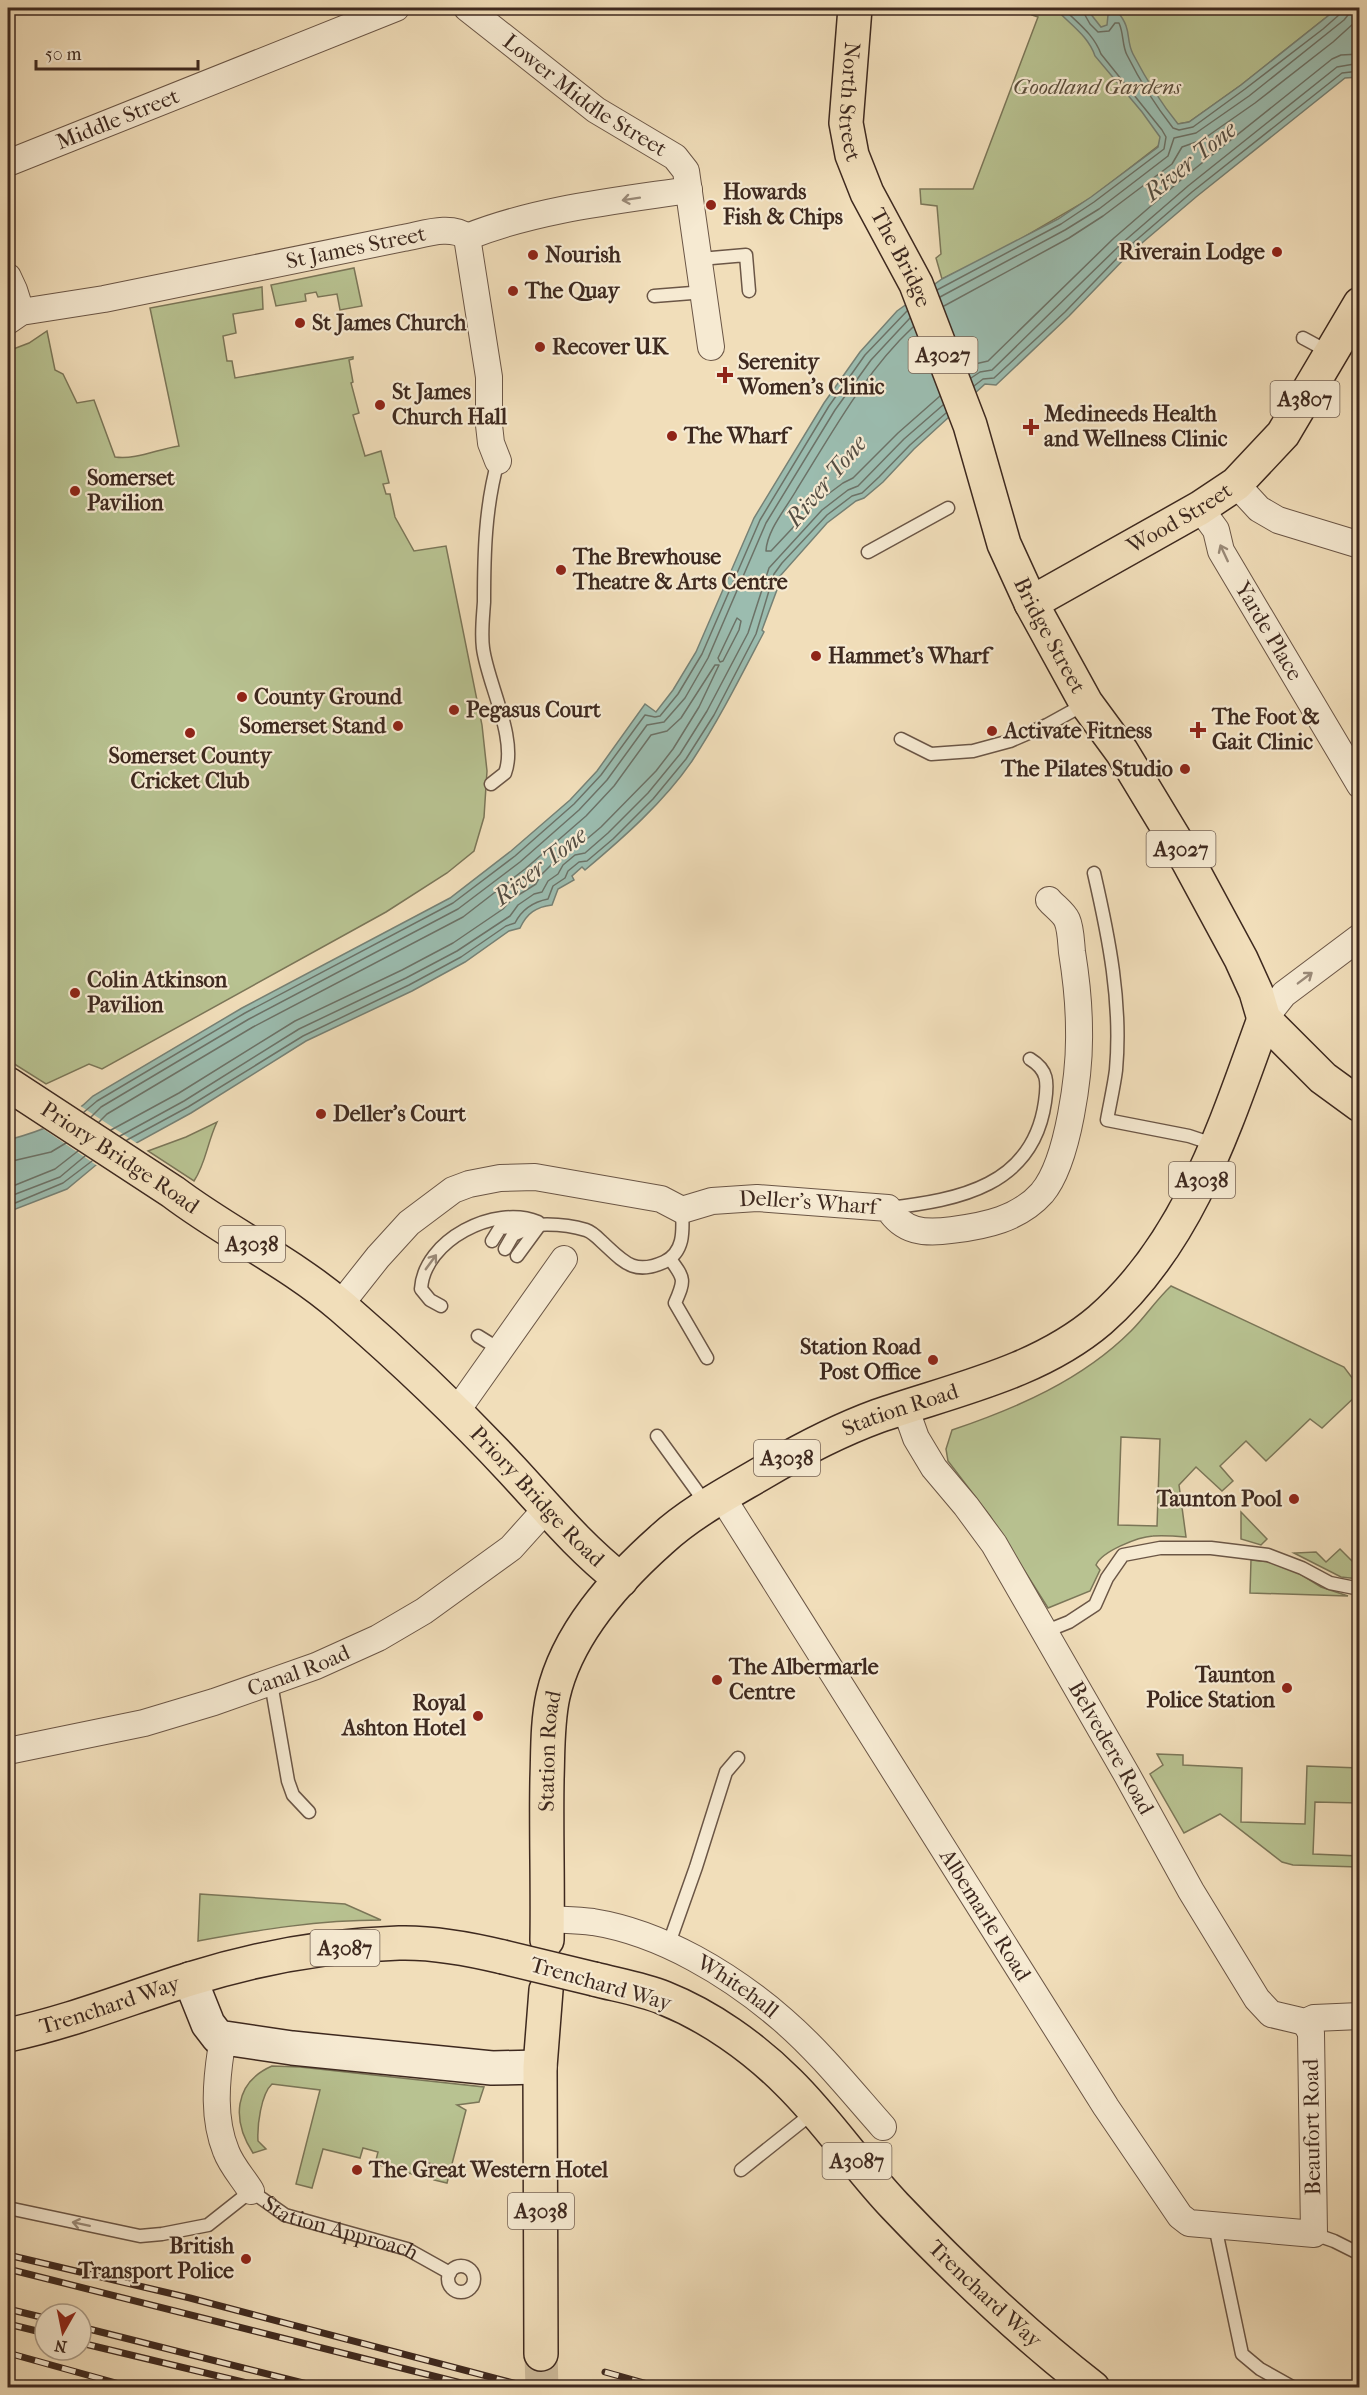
<svg xmlns="http://www.w3.org/2000/svg" width="1367" height="2395" viewBox="0 0 1367 2395" font-family="'IM FELL French Canon',serif">
	<style>
		.green { fill: #b8c291; stroke: #7b7658; stroke-width: 1.5; fill-rule: evenodd }
		.water { fill: #9bbcaf; stroke: #768175; stroke-width: 1.5 }
		.pier { fill: #f1deba }
		.lines { fill: none; stroke-linecap: round; stroke-linejoin: round }
		.shore { stroke: #6c7267; stroke-width: 1.5 }
		.primary-tunnel { stroke: #cdba9b; stroke-width: 33; stroke-dasharray: 33 16; stroke-linecap: butt }
		.lane-casing { stroke: #6b5646; stroke-width: 15 }
		.street-casing { stroke: #6b5646; stroke-width: 28 }
		.secondary-casing { stroke: #3e291f; stroke-width: 36 }
		.primary-casing { stroke: #3e291f; stroke-width: 36 }
		.lane { stroke: #f6ead2; stroke-width: 12 }
		.street { stroke: #f6ead2; stroke-width: 26 }
		.secondary { stroke: #f6ead2; stroke-width: 33 }
		.primary { stroke: #f1deba; stroke-width: 33 }
		.rail-casing { stroke: #3e291f; stroke-width: 7 }
		.rail { stroke: #f6ead2; stroke-width: 4.5; stroke-dasharray: 14; stroke-linecap: butt }
		.primary-bridge-casing { stroke: #3e291f; stroke-width: 36; stroke-linecap: butt }
		.primary-bridge { stroke: #f1deba; stroke-width: 33 }
		.oneway { stroke: #9a8a78 }
		.poi-dot { fill: #8f2418; stroke: #f6ead2; stroke-width: 2 }
		.labels { text-anchor: middle; dominant-baseline: central; stroke-width: 4.5; stroke-linejoin: round; paint-order: stroke }
		.shield { fill: #f6ead2; stroke: #756355; stroke-width: 1.5 }
		.shield-label { font-size: 21px; font-weight: bold; fill: #3e291f }
		.park-label { font-size: 22px; font-style: italic; fill: #5c4f3c; stroke: #f6ead2 }
		.street-label { font-size: 22px; fill: #3e291f; stroke: #f6ead2 }
		.poi-label { font-size: 22px; font-weight: bold; fill: #3e291f; stroke: #f6ead2; text-anchor: start }
		.water-label { font-size: 24px; font-style: italic; fill: #554e43; stroke: #f6ead2 }
	</style>
	<rect width="100%" height="100%" fill="#f1deba"/>
	<filter id="stains"><feTurbulence type="fractalNoise" baseFrequency=".00333" numOctaves="4"/><feColorMatrix values="0 0 0 0 .2 0 0 0 0 .09 0 0 0 0 .02 0 0 0 .5 -.17"/></filter>
	<radialGradient id="worn" r=".72"><stop offset=".6" stop-color="#630" stop-opacity="0"/><stop offset="1" stop-color="#630" stop-opacity=".3"/></radialGradient>
	<g class="green">
		<path d="M1034 8H1338L1241 85 1189 122 1178 124 1158 146 1091 198 1005 248 942 279 936 258 941 254 937 206 921 204 920 189H973L1038 17 1032 15Z"/>
		<path d="M354 268 362 306 340 310 337 294 318 297 316 292 305 294 306 301 276 306 271 285Z"/>
		<path d="M262 287 263 309 233 314 236 333 223 336 227 361H232L235 378 353 357V359L349 360 353 382 351 383 359 413 353 415 365 456 381 451 389 483 383 484 386 494H390L395 517 414 551 446 546 482 725 487 771 484 817 474 851 447 873 386 912 102 1069 89 1064 46 1084 8 1060V351L29 343 47 331 55 370 63 374 77 403 94 400 115 457C136 460 158 449 179 446L150 308Z"/>
		<path d="M217 1122C207 1143 206 1163 194 1181L148 1151 186 1137Z"/>
		<path d="M1171 1286 1344 1367 1359 1387V1393L1322 1428 1310 1419 1266 1461 1246 1441 1220 1466 1233 1481 1222 1491 1196 1467 1179 1485 1186 1537C1175 1536 1164 1535 1153 1536 1138 1537 1102 1551 1096 1565L1100 1570 1090 1591 1048 1608 990 1516 948 1461 946 1449 952 1430C1017 1408 1082 1380 1131 1331 1145 1317 1156 1300 1171 1286ZM1121 1437 1160 1439 1157 1526 1118 1525Z"/>
		<path d="M1241 1512 1267 1539 1261 1545 1241 1539Z"/>
		<path d="M1340 1549 1355 1564 1359 1560V1579L1341 1577 1294 1553 1316 1552 1326 1562Z"/>
		<path d="M1251 1560 1270 1562 1297 1572 1321 1587 1348 1596 1250 1593Z"/>
		<path d="M1157 1754 1183 1755V1765L1242 1768 1241 1822 1305 1824 1307 1766 1359 1768V1803L1315 1802 1313 1854 1359 1856V1867L1293 1865 1282 1862 1220 1814 1184 1833 1150 1774 1163 1765Z"/>
		<path d="M200 1894 345 1904 381 1920C318 1920 259 1930 198 1941Z"/>
		<path d="M272 2066 300 2067 484 2087 479 2102 457 2105 466 2110 447 2183 434 2180 437 2165 420 2161 416 2175 375 2164 378 2152 363 2148 360 2158 323 2149 312 2188 296 2184 320 2090 272 2084C261 2094 257 2126 258 2141L266 2149 253 2153C232 2121 233 2083 272 2066Z"/>
	</g>
	<path class="water" d="M1055 8H1086L1101 27 1107 25 1108 15 1117 11C1133 30 1125 38 1133 54 1146 79 1160 102 1178 124L1189 122 1241 85 1338 8H1359V77L1345 78 1196 197 1129 254 1069 316 996 385 985 384 914 449 883 482 864 498 856 501 827 523 780 576 778 587 762 630 764 632C741 676 719 720 692 761 664 802 623 838 585 870L582 867 572 876 574 880 558 889 552 905C536 907 527 913 520 928L509 931 465 962 412 991 306 1041 191 1113 96 1165 67 1189 8 1212V1140C42 1131 68 1121 93 1096L242 1008 450 898 511 851 570 800 597 771 645 704 656 712 673 690 696 652 754 518 824 403 860 352 897 311 942 279 1058 219 1091 197 1158 147 1160 137 1142 112 1095 56C1088 35 1069 24 1055 8Z"/>
	<path class="pier" d="M79 1105 138 1144 99 1167 42 1128Z"/>
	<g class="lines">
		<g class="shore">
			<path d="M1081 8 1090 24 1098 32 1109 31 1115 23H1119C1124 34 1122 46 1127 55 1140 81 1155 105 1173 128L1179 130 1193 127 1245 89 1323 29 1340 14 1341 8"/>
			<path d="M937 290 1061 224 1094 202 1164 149 1166 137 1162 130 1101 54C1093 33 1077 23 1063 8"/>
			<path d="M940 297 1065 230 1099 209 1168 156 1174 138 1196 133 1249 96 1344 20 1348 15 1349 8"/>
			<path d="M944 306 1069 238 1103 216 1172 164 1182 147 1202 140 1255 103 1333 42 1354 23 1358 8"/>
			<path d="M913 327C865 372 832 433 797 489 787 507 767 530 766 551H771L816 503 843 483 853 478 898 433 940 396"/>
			<path d="M968 369 975 364 988 361 1114 238 1182 179 1332 59 1341 55 1360 54"/>
			<path d="M971 378 980 372 992 370 1121 244 1188 186 1337 67 1360 63"/>
			<path d="M974 386 983 379 994 378 1065 312 1126 249 1192 192 1342 73 1360 71"/>
			<path d="M737 618 741 621 739 630 723 661 720 662 718 658Z"/>
			<path d="M84 1112 97 1101 245 1013 453 903 515 856 574 804 601 775 645 715 655 717 660 716 678 694 702 654 760 520 829 406 865 355 907 311"/>
			<path d="M91 1117 101 1107 249 1019 458 909 520 862 579 810 607 780 647 725 664 722 685 698 708 658 766 523 835 410 871 360 910 318"/>
			<path d="M99 1122 107 1114 253 1027 463 917 525 869 586 816 614 786 651 735 667 731 681 718 715 665H719L699 707 673 749 656 771 601 827 581 844 566 850 541 875 536 884 512 899 503 909 453 943 402 970 295 1021 179 1093 111 1130"/>
			<path d="M120 1136 184 1101 299 1029 406 978 457 951 510 916 518 905 534 894 542 892 548 881 558 874 563 865 575 855 585 853 608 833 648 793 680 754 707 711 748 633 769 568 822 510 848 490 858 486 904 439 943 405"/>
			<path d="M127 1140 188 1107 303 1036 409 985 461 957 506 926 515 923C522 909 533 902 548 899L553 886 565 878 568 871 579 862 587 861 613 839 653 799 686 759 714 715 756 634 774 574 782 563 827 515 852 496 862 493 879 477 910 445 946 413"/>
			<path d="M8 1162 51 1152 66 1143"/>
			<path d="M8 1188 55 1169 78 1151"/>
			<path d="M8 1197 60 1177 85 1156"/>
			<path d="M8 1206 63 1183 92 1161"/>
		</g>
		<path class="primary-tunnel" d="M541 2354 542 2388"/>
		<g class="lane-casing">
			<g id="lane">
				<path d="M700 259 746 255 749 291"/>
				<path d="M654 296 705 292"/>
				<path d="M1303 338 1329 352"/>
				<path d="M868 552 948 508"/>
				<path d="M901 739 931 754 973 751 1010 741 1047 725 1085 704"/>
				<path d="M491 784 505 773C518 739 487 682 483 648 481 633 483 617 484 602 484 555 485 507 498 461"/>
				<path d="M1094 873C1109 938 1122 1003 1116 1070 1114 1086 1110 1103 1107 1120L1189 1136 1216 1145"/>
				<path d="M888 1208C959 1200 1033 1186 1045 1102 1048 1082 1048 1070 1030 1059"/>
				<path d="M492 1241 500 1228C530 1225 557 1221 586 1230 592 1232 597 1237 601 1241 623 1261 633 1276 664 1262 685 1252 683 1230 682 1210"/>
				<path d="M505 1249 513 1235 527 1229"/>
				<path d="M517 1256 539 1226"/>
				<path d="M670 1259C685 1279 685 1280 675 1303L707 1358"/>
				<path d="M441 1306 430 1300 421 1289C424 1240 495 1204 538 1222"/>
				<path d="M478 1336 499 1349"/>
				<path d="M657 1436 707 1505"/>
				<path d="M1044 1632 1069 1622 1095 1605 1107 1578 1123 1555 1160 1548H1211L1268 1555 1302 1568 1330 1583 1360 1589"/>
				<path d="M271 1683 288 1781 293 1795 309 1812"/>
				<path d="M668 1946 696 1867 726 1772 738 1758"/>
				<path d="M741 2170 815 2111"/>
				<path id="s1" d="M8 2208 140 2236 162 2234 208 2225 251 2191 285 2215 407 2249 450 2273"/>
				<path d="M1215 2226 1242 2354 1260 2369 1294 2388"/>
				<path d="M1314 2234 1334 2241 1360 2254"/>
				<circle cx="461" cy="2279" r="13"/>
			</g>
		</g>
		<g class="street-casing">
			<g id="street">
				<path id="s2" d="M467 8 596 110 675 157 686 171 711 347"/>
				<path id="s3" d="M8 163 396 8"/>
				<path d="M467 237C537 209 615 201 689 190"/>
				<path d="M467 237 489 377V425L491 443 498 461"/>
				<path d="M8 277 14 290 21 312"/>
				<path id="s4" d="M8 321 21 312 104 299 403 238C422 235 450 224 467 237"/>
				<path d="M1236 484 1259 509 1278 520 1360 545"/>
				<path id="s5" d="M1200 508 1216 530 1221 551 1360 785"/>
				<path d="M1264 1019 1284 994 1360 937"/>
				<path id="s6" d="M340 1305 378 1257 409 1223 453 1190 469 1184 500 1178 535 1177 661 1199 682 1210 712 1201 757 1198 888 1208C903 1232 924 1234 952 1230 985 1226 1019 1219 1042 1193 1069 1161 1080 1071 1079 1030 1079 1004 1076 977 1072 952 1071 943 1071 929 1067 920 1064 913 1054 906 1049 900"/>
				<path id="s7" d="M905 1407 916 1438 934 1468 966 1506 994 1544 1127 1775 1191 1891 1257 1999 1271 2014 1305 2022 1314 2018 1360 2016"/>
				<path d="M453 1411 463 1402 564 1259"/>
				<path id="s8" d="M722 1497 1106 2107 1180 2216 1189 2223 1314 2234 1311 2033 1305 2022"/>
				<path id="s9" d="M8 1751 144 1723 214 1702 316 1666 378 1638 424 1611 511 1548 547 1508"/>
				<path id="s10" d="M547 1919C563 1920 578 1920 593 1922 662 1933 731 1975 783 2020 820 2052 851 2091 883 2127"/>
				<path d="M231 2040 221 2050C216 2083 213 2119 226 2151 231 2165 243 2178 251 2191"/>
			</g>
		</g>
		<g class="secondary-casing">
			<path id="secondary" d="M190 1979 208 2024 218 2037 292 2048 492 2068 540 2067"/>
		</g>
		<g class="primary-casing">
			<g id="primary">
				<path id="s11" d="M855 8 846 123 852 155 867 193 916 284 970 425 1004 544 1031 603 1086 703 1122 752 1188 861 1241 959 1256 992 1264 1019 1323 1078 1360 1105"/>
				<path id="s12" d="M1031 603 1200 508 1236 484 1283 434 1360 304"/>
				<path id="s13" d="M8 1084 173 1192C227 1233 290 1262 342 1307 401 1358 459 1413 512 1470 549 1510 578 1546 621 1580"/>
				<path id="s14" d="M547 1940C548 1886 546 1833 547 1779 548 1752 547 1723 553 1696 567 1634 615 1581 661 1540 690 1513 728 1493 762 1473 799 1451 837 1431 878 1416 953 1390 1038 1373 1100 1320 1189 1242 1225 1126 1264 1019"/>
				<path id="s15" d="M594 1979C617 1985 642 1989 664 1998 709 2016 753 2047 788 2082 827 2120 857 2166 895 2206 956 2270 1022 2333 1093 2388"/>
				<path id="s16" d="M8 2035C70 2022 129 1998 190 1979 257 1958 329 1945 399 1943 434 1942 470 1949 503 1957"/>
				<path d="M541 2354 540 2067 546 1990"/>
			</g>
		</g>
		<use href="#lane" class="lane"/>
		<use href="#street" class="street"/>
		<use href="#secondary" class="secondary"/>
		<use href="#primary" class="primary"/>
		<g class="rail-casing">
			<g id="rail">
				<path d="M8 2255 190 2298 532 2388"/>
				<path d="M8 2269 481 2388"/>
				<path d="M8 2309 45 2318"/>
				<path d="M8 2324 45 2333"/>
				<path d="M81 2327 323 2388"/>
				<path d="M81 2343 268 2388"/>
				<path d="M8 2353 134 2388"/>
				<path d="M605 2372 662 2388"/>
			</g>
		</g>
		<use href="#rail" class="rail"/>
		<g class="primary-bridge-casing">
			<path id="primary-bridge" d="M503 1957 594 1979"/>
		</g>
		<use href="#primary-bridge" class="primary-bridge"/>
	</g>
	<defs><path id="oneway-shaft" d="M-6 0H5M1.5-3L5.5 0L1.5 3" fill="none" stroke-width="1.6" stroke-linecap="round" stroke-linejoin="round" transform="scale(1.5)"/></defs>
	<g class="oneway">
		<use href="#oneway-shaft" transform="translate(631 199) rotate(171)"/>
		<use href="#oneway-shaft" transform="translate(1224 553) rotate(-115)"/>
		<use href="#oneway-shaft" transform="translate(1305 978) rotate(-37)"/>
		<use href="#oneway-shaft" transform="translate(431 1262) rotate(-54)"/>
		<use href="#oneway-shaft" transform="translate(81 2224) rotate(-168)"/>
	</g>
	<g class="poi-dot">
		<circle cx="711" cy="205" r="6"/>
		<circle cx="1277" cy="252" r="6"/>
		<circle cx="533" cy="255" r="6"/>
		<circle cx="513" cy="291" r="6"/>
		<circle cx="300" cy="323" r="6"/>
		<circle cx="540" cy="347" r="6"/>
		<path d="M722 366h6v6h6v6h-6v6h-6v-6h-6v-6h6z"/>
		<circle cx="380" cy="405" r="6"/>
		<path d="M1028 418h6v6h6v6h-6v6h-6v-6h-6v-6h6z"/>
		<circle cx="672" cy="436" r="6"/>
		<circle cx="75" cy="491" r="6"/>
		<circle cx="561" cy="570" r="6"/>
		<circle cx="816" cy="656" r="6"/>
		<circle cx="242" cy="697" r="6"/>
		<circle cx="454" cy="710" r="6"/>
		<circle cx="398" cy="726" r="6"/>
		<path d="M1195 721h6v6h6v6h-6v6h-6v-6h-6v-6h6z"/>
		<circle cx="992" cy="731" r="6"/>
		<circle cx="190" cy="733" r="6"/>
		<circle cx="1185" cy="769" r="6"/>
		<circle cx="75" cy="993" r="6"/>
		<circle cx="321" cy="1114" r="6"/>
		<circle cx="933" cy="1360" r="6"/>
		<circle cx="1294" cy="1499" r="6"/>
		<circle cx="717" cy="1680" r="6"/>
		<circle cx="1287" cy="1688" r="6"/>
		<circle cx="478" cy="1716" r="6"/>
		<circle cx="357" cy="2170" r="6"/>
		<circle cx="246" cy="2259" r="6"/>
	</g>
	<g class="labels">
		<g class="shield">
			<rect x="908.5" y="337" width="69" height="36" rx="4.5"/>
			<rect x="1270.5" y="381" width="69" height="36" rx="4.5"/>
			<rect x="1146.5" y="831" width="69" height="36" rx="4.5"/>
			<rect x="1169" y="1162" width="66" height="36" rx="4.5"/>
			<rect x="219" y="1226" width="66" height="36" rx="4.5"/>
			<rect x="754" y="1440" width="66" height="36" rx="4.5"/>
			<rect x="310.5" y="1930" width="69" height="36" rx="4.5"/>
			<rect x="822.5" y="2143" width="69" height="36" rx="4.5"/>
			<rect x="508" y="2193" width="66" height="36" rx="4.5"/>
		</g>
		<g class="shield-label">
			<text x="943" y="355">A3027</text>
			<text x="1305" y="399">A3807</text>
			<text x="1181" y="849">A3027</text>
			<text x="1202" y="1180">A3038</text>
			<text x="252" y="1244">A3038</text>
			<text x="787" y="1458">A3038</text>
			<text x="345" y="1948">A3087</text>
			<text x="857" y="2161">A3087</text>
			<text x="541" y="2211">A3038</text>
		</g>
		<g class="park-label">
			<text x="1097" y="87">Goodland Gardens</text>
		</g>
		<g class="street-label">
			<text stroke="none"><textPath href="#s2" startOffset="147">Lower Middle Street</textPath></text>
			<text stroke="none"><textPath href="#s11" startOffset="94">North Street</textPath></text>
			<text stroke="none"><textPath href="#s3" startOffset="118">Middle Street</textPath></text>
			<text stroke="none"><textPath href="#s4" startOffset="357">St James Street</textPath></text>
			<text stroke="none"><textPath href="#s11" startOffset="262">The Bridge</textPath></text>
			<text stroke="none"><textPath href="#s12" startOffset="171">Wood Street</textPath></text>
			<text stroke="none"><textPath href="#s5" startOffset="142">Yarde Place</textPath></text>
			<text stroke="none"><textPath href="#s11" startOffset="669">Bridge Street</textPath></text>
			<text stroke="none"><textPath href="#s13" startOffset="134">Priory Bridge Road</textPath></text>
			<text stroke="none"><textPath href="#s6" startOffset="525">Deller's Wharf</textPath></text>
			<text stroke="none"><textPath href="#s14" startOffset="711">Station Road</textPath></text>
			<text stroke="none"><textPath href="#s13" startOffset="674">Priory Bridge Road</textPath></text>
			<text stroke="none"><textPath href="#s9" startOffset="302">Canal Road</textPath></text>
			<text stroke="none"><textPath href="#s7" startOffset="400">Belvedere Road</textPath></text>
			<text stroke="none"><textPath href="#s14" startOffset="189">Station Road</textPath></text>
			<text stroke="none"><textPath href="#s8" startOffset="494">Albemarle Road</textPath></text>
			<text transform="translate(601 1984) rotate(16)">Trenchard Way</text>
			<text stroke="none"><textPath href="#s10" startOffset="206">Whitehall</textPath></text>
			<text stroke="none"><textPath href="#s16" startOffset="106">Trenchard Way</textPath></text>
			<text transform="translate(1312 2127) rotate(-91)">Beaufort Road</text>
			<text stroke="none"><textPath href="#s1" startOffset="357">Station Approach</textPath></text>
			<text stroke="none"><textPath href="#s15" startOffset="513">Trenchard Way</textPath></text>
		</g>
		<g class="poi-label">
			<text x="723" y="192">Howards<tspan x="723" dy="25">Fish &amp; Chips</tspan></text>
			<text x="1265" y="252" text-anchor="end">Riverain Lodge</text>
			<text x="545" y="255">Nourish</text>
			<text x="525" y="291">The Quay</text>
			<text x="312" y="323">St James Church</text>
			<text x="552" y="347">Recover UK</text>
			<text x="738" y="362">Serenity<tspan x="738" dy="25">Women's Clinic</tspan></text>
			<text x="392" y="392">St James<tspan x="392" dy="25">Church Hall</tspan></text>
			<text x="1044" y="414">Medineeds Health<tspan x="1044" dy="25">and Wellness Clinic</tspan></text>
			<text x="684" y="436">The Wharf</text>
			<text x="87" y="478">Somerset<tspan x="87" dy="25">Pavilion</tspan></text>
			<text x="573" y="557">The Brewhouse<tspan x="573" dy="25">Theatre &amp; Arts Centre</tspan></text>
			<text x="828" y="656">Hammet's Wharf</text>
			<text x="254" y="697">County Ground</text>
			<text x="466" y="710">Pegasus Court</text>
			<text x="1212" y="717">The Foot &amp;<tspan x="1212" dy="25">Gait Clinic</tspan></text>
			<text x="386" y="726" text-anchor="end">Somerset Stand</text>
			<text x="1004" y="731">Activate Fitness</text>
			<text x="190" y="756" text-anchor="middle">Somerset County<tspan x="190" dy="25">Cricket Club</tspan></text>
			<text x="1173" y="769" text-anchor="end">The Pilates Studio</text>
			<text x="87" y="980">Colin Atkinson<tspan x="87" dy="25">Pavilion</tspan></text>
			<text x="333" y="1114">Deller's Court</text>
			<text x="921" y="1347" text-anchor="end">Station Road<tspan x="921" dy="25">Post Office</tspan></text>
			<text x="1282" y="1499" text-anchor="end">Taunton Pool</text>
			<text x="729" y="1667">The Albermarle<tspan x="729" dy="25">Centre</tspan></text>
			<text x="1275" y="1675" text-anchor="end">Taunton<tspan x="1275" dy="25">Police Station</tspan></text>
			<text x="466" y="1703" text-anchor="end">Royal<tspan x="466" dy="25">Ashton Hotel</tspan></text>
			<text x="369" y="2170">The Great Western Hotel</text>
			<text x="234" y="2246" text-anchor="end">British<tspan x="234" dy="25">Transport Police</tspan></text>
		</g>
		<g class="water-label">
			<text transform="translate(1190 161) rotate(-39)">River Tone</text>
			<text transform="translate(826 481) rotate(-50)">River Tone</text>
			<text transform="translate(540 866) rotate(-38)">River Tone</text>
		</g>
	</g>
	<rect width="1367" height="2395" fill="none" stroke="#f1deba" stroke-width="30"/>
	<rect x="9" y="9" width="1349" height="2377" fill="none" stroke="#3e291f" stroke-width="3"/>
	<rect x="15" y="15" width="1337" height="2365" fill="none" stroke="#3e291f" stroke-width="1.5"/>
	<g transform="translate(63 2332) rotate(189)"><circle r="28" fill="#f6ead2" stroke="#ac9d8a" stroke-width="1.5"/>
	<path d="M0-4.5L10 22L0 15L-10 22Z" fill="#8f2418"/>
	<text y="-9" font-size="16" font-weight="bold" text-anchor="middle" fill="#3e291f">N</text>
	</g>
	<path d="M36 60v9h162v-9" fill="none" stroke="#3e291f" stroke-width="3"/>
	<text x="45" y="60" font-size="18" fill="#3e291f" stroke="#f6ead2" stroke-width="4.5" paint-order="stroke">50 m</text>
	<rect width="100%" height="100%" filter="url(#stains)"/>
	<rect width="100%" height="100%" fill="url(#worn)"/>
</svg>
